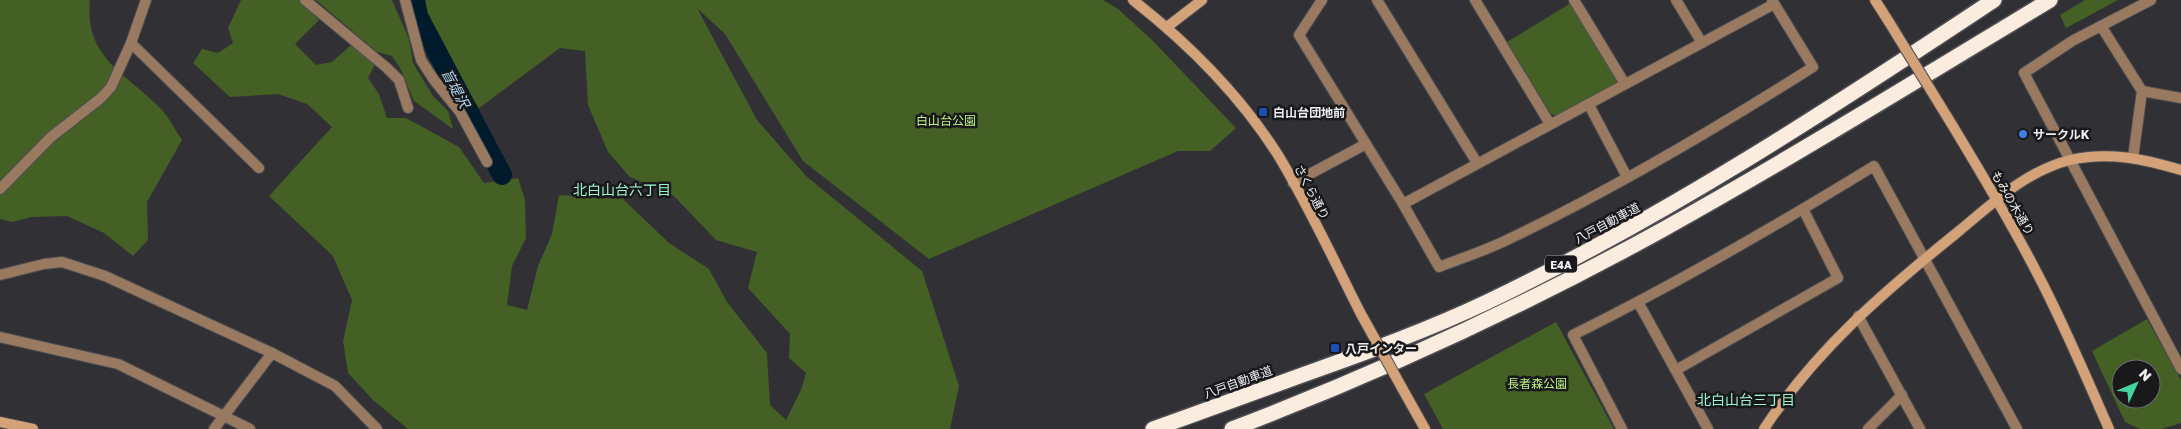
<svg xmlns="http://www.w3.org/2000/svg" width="2181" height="429" viewBox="0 0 2181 429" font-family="'Golos Text','Noto Sans JP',sans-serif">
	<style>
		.green { fill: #446025; fill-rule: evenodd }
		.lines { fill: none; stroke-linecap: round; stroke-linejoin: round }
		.river { stroke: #001c2c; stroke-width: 20 }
		.street-casing { stroke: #4f4f53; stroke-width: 12 }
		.secondary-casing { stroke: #4f4f53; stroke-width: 12 }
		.highway-casing { stroke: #4f4f53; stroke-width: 18 }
		.street { stroke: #997a61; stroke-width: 10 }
		.secondary { stroke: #d3a279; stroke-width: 10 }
		.highway { stroke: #fbece0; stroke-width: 15 }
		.secondary-bridge-casing { stroke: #4f4f53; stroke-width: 12; stroke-linecap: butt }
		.secondary-bridge { stroke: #d3a279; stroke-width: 10 }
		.transit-dot { fill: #1a4fb4; stroke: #19191b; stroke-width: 2 }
		.shop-dot { fill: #3f7fe0; stroke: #19191b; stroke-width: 2 }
		.labels { text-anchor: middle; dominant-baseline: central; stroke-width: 5; stroke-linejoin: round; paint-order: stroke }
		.shield { fill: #19191b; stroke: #aeaeb1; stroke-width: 1 }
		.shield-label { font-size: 11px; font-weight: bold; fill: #eeeef1 }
		.poi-label { font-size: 12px; font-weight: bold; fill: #eeeef1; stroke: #19191b; text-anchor: start }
		.park-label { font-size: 12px; fill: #bcf286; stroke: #19191b }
		.street-label { font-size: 12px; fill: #eeeef1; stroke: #19191b }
		.water-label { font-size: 14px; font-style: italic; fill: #b2dcf8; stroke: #19191b }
		.neighbourhood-label { font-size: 14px; fill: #9ef4ce; stroke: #19191b }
	</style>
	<rect width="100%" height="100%" fill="#313135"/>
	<g class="green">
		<path d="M0 0H90C84 58 126 73 160 108 169 117 175 130 182 140L147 202 148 240 133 256 104 233 67 216 31 217 13 222 0 219Z"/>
		<path d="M241 0H300L319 20 295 44 316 65 332 62 351 45 375 64 368 78 379 94 387 118H406L459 147 484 183 518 178 525 200 526 238 512 266 507 305 527 310 538 266 552 234 559 195 623 199 669 243 709 269 727 302 767 353 770 405 786 420 801 390 806 373 789 358 790 334 748 288 757 252 716 240 674 196 630 177 608 152 588 105 585 51 560 48 479 108C463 83 424 28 424 0H1103L1118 9 1152 40 1236 128 1210 151H1178L929 259 803 161 725 34 697 8 757 120 806 176 922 271 959 386 950 429H408L373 400 348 373 343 341 352 300 333 256 269 196 332 127 307 104 278 94 230 97 193 63 202 49 218 53 233 43 228 28Z"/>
		<path d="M316 0H392L409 39 413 63 433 96 448 111 453 129 414 101 400 68 392 56 377 52Z"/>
		<path d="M2085 0H2118L2066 28 2060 15Z"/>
		<path d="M1571 3 1617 79 1616 85 1556 116 1551 114 1507 42Z"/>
		<path d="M2147 319 2181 380V423L2161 429H2140L2125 422 2092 351ZM2121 369H2151V399H2121Z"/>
		<path d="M1556 322 1614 429H1443L1424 394Z"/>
	</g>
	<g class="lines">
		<path class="river" d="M415 0 418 16 502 175"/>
		<g class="street-casing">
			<g id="street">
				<path d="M305 0 387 68 399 80 408 108"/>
				<path d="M405 0 421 60 434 80 460 112 487 162"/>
				<path d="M1322 0 1299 35 1403 204 1439 267C1462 258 1487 250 1509 239 1614 189 1715 129 1813 67L1772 0"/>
				<path d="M1377 0 1477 163"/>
				<path d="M1475 0 1550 124"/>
				<path d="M1574 0 1625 84"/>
				<path d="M1676 0 1702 43"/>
				<path d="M2151 0 2072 41 2024 73 2181 369"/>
				<path d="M2101 26 2142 91 2133 158"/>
				<path d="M131 43 259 168"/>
				<path d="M2142 91 2181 98"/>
				<path d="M1589 105 1627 177"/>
				<path d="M1293 183 1366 144"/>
				<path d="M0 189 51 137 101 98 111 87 131 43 146 0"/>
				<path d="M1403 204 1774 4"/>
				<path d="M0 275 44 264 62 262 105 276 272 353 335 386 377 429"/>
				<path d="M1638 302 1708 429"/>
				<path d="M1858 316 1920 429"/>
				<path d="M0 337 118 364 250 429"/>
				<path d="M1676 370 1838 278 1803 209"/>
				<path d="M214 429 272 353"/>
				<path d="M1622 429 1573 335C1676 284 1776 226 1874 166L2017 429"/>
				<path d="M1868 429 1902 395"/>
			</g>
		</g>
		<g class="secondary-casing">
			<g id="secondary">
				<path d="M1133 0C1189 44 1240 95 1278 155 1309 206 1334 261 1361 314"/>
				<path d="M1875 0 1889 22"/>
				<path d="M1167 27 1202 0"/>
				<path d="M1954 128C1983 176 2012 224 2037 273 2064 324 2086 377 2109 429"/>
				<path d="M1402 388 1425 429"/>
				<path d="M0 422 33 429"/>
				<path d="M1764 429C1816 349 1886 290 1959 231 1993 203 2026 171 2070 160 2108 151 2144 159 2181 170"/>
			</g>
		</g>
		<g class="highway-casing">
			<g id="highway">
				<path d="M1153 429C1204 411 1255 392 1305 374 1367 352 1428 330 1487 302 1665 217 1830 109 1994 0"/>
				<path d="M1232 429C1379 373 1524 306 1662 230 1793 157 1921 78 2050 0"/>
			</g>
		</g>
		<use href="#street" class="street"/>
		<use href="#secondary" class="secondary"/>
		<use href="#highway" class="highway"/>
		<g class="secondary-bridge-casing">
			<g id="secondary-bridge">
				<path d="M1889 22 1954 128"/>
				<path d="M1361 314 1402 388"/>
			</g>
		</g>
		<use href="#secondary-bridge" class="secondary-bridge"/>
	</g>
	<g class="transit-dot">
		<rect x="1258" y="107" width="10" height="10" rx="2.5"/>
		<rect x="1330" y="343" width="10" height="10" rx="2.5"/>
	</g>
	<circle class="shop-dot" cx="2023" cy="134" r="5"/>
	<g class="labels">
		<rect class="shield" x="1545" y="255.5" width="32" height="17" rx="4"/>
		<g class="shield-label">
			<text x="1561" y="264">E4A</text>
		</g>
		<g class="poi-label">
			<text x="1273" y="112">白山台団地前</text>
			<text x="2033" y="134">サークルK</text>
			<text x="1345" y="348">八戸インター</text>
		</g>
		<g class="park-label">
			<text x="946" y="120">白山台公園</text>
			<text x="1537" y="383">長者森公園</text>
		</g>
		<g class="street-label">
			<text transform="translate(1312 192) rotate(62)">さくら通り</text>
			<text transform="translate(2013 203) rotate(60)">もみの木通り</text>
			<text transform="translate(1607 223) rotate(-28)">八戸自動車道</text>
			<text transform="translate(1238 382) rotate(-20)">八戸自動車道</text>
		</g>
		<g class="water-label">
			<text transform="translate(456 88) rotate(62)">盲堤沢</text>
		</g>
		<g class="neighbourhood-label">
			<text x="622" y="189">北白山台六丁目</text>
			<text x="1746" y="399">北白山台三丁目</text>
		</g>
	</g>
	<g transform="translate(2136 384) rotate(46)"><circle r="24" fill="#19191b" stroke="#6e6e71"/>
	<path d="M0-4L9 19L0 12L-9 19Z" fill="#43d4a0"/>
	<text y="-8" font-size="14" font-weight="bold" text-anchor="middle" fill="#eeeef1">N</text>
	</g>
</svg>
